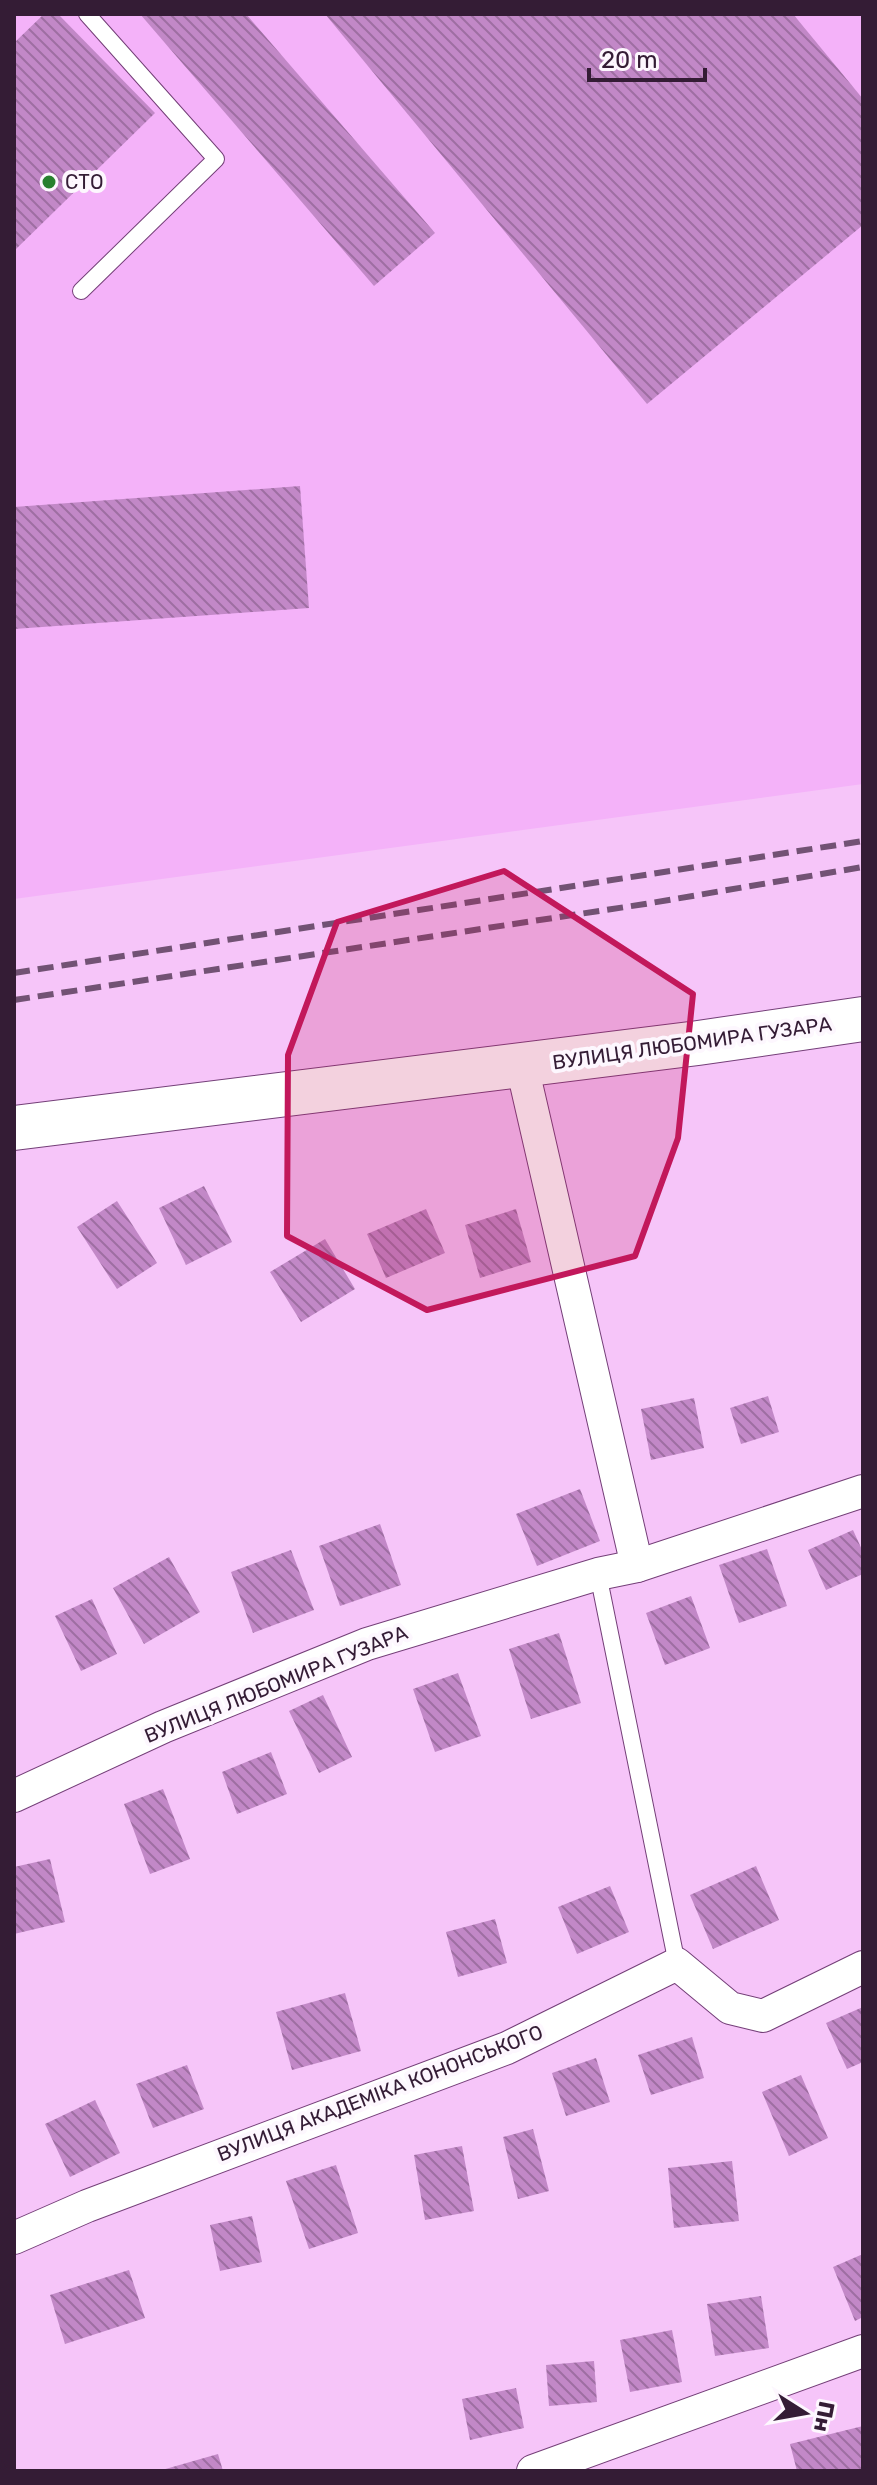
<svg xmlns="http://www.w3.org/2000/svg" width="877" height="2485" viewBox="0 0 877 2485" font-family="Rubik,sans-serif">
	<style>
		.built { fill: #f4b2f9 }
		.building { fill: url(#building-back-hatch) }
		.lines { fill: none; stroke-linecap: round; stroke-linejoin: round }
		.lane-casing { stroke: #743f78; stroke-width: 18 }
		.street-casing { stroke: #743f78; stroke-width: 34 }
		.secondary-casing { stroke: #743f78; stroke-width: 46 }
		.lane { stroke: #fff; stroke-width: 16 }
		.street { stroke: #fff; stroke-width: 32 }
		.secondary { stroke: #fff; stroke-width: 44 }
		.rail { stroke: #725274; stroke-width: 6; stroke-dasharray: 16 8; stroke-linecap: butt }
		.marked { fill: #c2185b; fill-opacity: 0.2; stroke: #c2185b; stroke-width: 6; stroke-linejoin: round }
		.poi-dot { fill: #28802f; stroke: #fdf7fe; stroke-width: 3 }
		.labels { text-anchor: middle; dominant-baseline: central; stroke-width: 8; stroke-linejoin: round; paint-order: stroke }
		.poi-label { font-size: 20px; fill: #341c35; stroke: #fdf7fe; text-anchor: start }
		.street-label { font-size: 20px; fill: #341c35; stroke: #fdf7fe }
	</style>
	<defs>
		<pattern id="building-back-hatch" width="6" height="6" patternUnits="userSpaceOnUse" patternTransform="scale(2)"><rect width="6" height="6" fill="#c288c7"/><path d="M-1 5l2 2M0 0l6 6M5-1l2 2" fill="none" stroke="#9e6ea2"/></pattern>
	</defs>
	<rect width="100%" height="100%" fill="#f6c5f9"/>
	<path class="built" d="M14 14H863V784L14 899Z"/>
	<g class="building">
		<path d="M44 14H58L155 113 14 251V43Z"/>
		<path d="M140 14H246L435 233 374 286Z"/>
		<path d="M325 14H793L863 99V225L647 404Z"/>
		<path d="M300 486 309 608 14 629V507Z"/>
		<path d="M204 1186 232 1242 186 1265 159 1208Z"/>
		<path d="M117 1201 157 1263 117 1289 77 1227Z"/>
		<path d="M426 1209 445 1253 386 1278 367 1234Z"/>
		<path d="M516 1209 531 1262 480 1278 465 1225Z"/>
		<path d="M325 1239 355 1289 301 1322 270 1272Z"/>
		<path d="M768 1396 779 1432 741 1444 730 1408Z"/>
		<path d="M694 1398 704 1448 651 1460 641 1409Z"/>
		<path d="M580 1489 600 1541 537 1566 516 1514Z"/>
		<path d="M380 1524 401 1585 340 1606 319 1546Z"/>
		<path d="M853 1530 863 1552V1574L826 1590 808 1550Z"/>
		<path d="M767 1549 787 1606 739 1623 719 1565Z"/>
		<path d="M291 1550 314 1610 253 1633 231 1572Z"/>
		<path d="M169 1557 200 1612 144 1644 113 1588Z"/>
		<path d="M691 1596 710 1648 665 1665 646 1613Z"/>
		<path d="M92 1599 117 1654 81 1671 55 1616Z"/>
		<path d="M559 1633 581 1703 531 1719 509 1649Z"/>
		<path d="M458 1673 481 1736 435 1752 413 1689Z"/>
		<path d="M323 1695 352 1757 319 1773 289 1711Z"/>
		<path d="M271 1752 287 1794 237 1814 222 1772Z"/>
		<path d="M163 1789 190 1859 150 1874 124 1804Z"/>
		<path d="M50 1859 65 1922 14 1934V1867Z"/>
		<path d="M756 1866 779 1920 713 1949 690 1895Z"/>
		<path d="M610 1886 629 1932 577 1954 558 1907Z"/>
		<path d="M495 1919 507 1963 458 1977 446 1932Z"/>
		<path d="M345 1993 361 2051 292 2070 276 2012Z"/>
		<path d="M863 2007V2062L847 2069 826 2023Z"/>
		<path d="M692 2037 704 2078 651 2095 638 2055Z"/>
		<path d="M596 2058 610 2102 566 2116 552 2073Z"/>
		<path d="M187 2065 204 2109 153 2128 136 2084Z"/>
		<path d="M801 2075 828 2138 789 2156 762 2092Z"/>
		<path d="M95 2100 120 2153 70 2177 45 2124Z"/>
		<path d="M533 2129 549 2191 518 2199 503 2137Z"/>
		<path d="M462 2146 474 2211 425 2220 414 2155Z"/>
		<path d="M732 2161 739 2221 674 2228 668 2168Z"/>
		<path d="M336 2165 358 2233 309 2249 286 2181Z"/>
		<path d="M252 2216 262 2262 220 2271 210 2225Z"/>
		<path d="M863 2254V2317L855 2321 833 2267Z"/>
		<path d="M129 2270 145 2318 65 2344 50 2295Z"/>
		<path d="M761 2296 769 2348 715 2356 707 2304Z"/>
		<path d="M672 2330 682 2382 630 2392 620 2340Z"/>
		<path d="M594 2361 597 2402 549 2406 546 2365Z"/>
		<path d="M516 2388 524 2428 470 2440 462 2399Z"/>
		<path d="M863 2426V2471H797L790 2444Z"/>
		<path d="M218 2454 223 2471H162V2470Z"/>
	</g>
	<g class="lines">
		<g class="lane-casing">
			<g id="lane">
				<path d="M81 291 216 159 87 14"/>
				<path d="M598 1574 677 1964"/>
			</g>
		</g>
		<g class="street-casing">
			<g id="street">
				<path d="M522 1066 637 1566"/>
				<path d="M14 1796 163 1727 367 1644 598 1574 637 1566 863 1491"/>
				<path d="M14 2238 87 2206 507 2048 677 1964 730 2008 763 2016 863 1967"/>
				<path d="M533 2471 863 2351"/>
			</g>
		</g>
		<g class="secondary-casing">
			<path id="secondary" d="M14 1128 698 1043 863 1019"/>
		</g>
		<use href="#lane" class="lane"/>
		<use href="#street" class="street"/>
		<use href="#secondary" class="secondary"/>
		<g class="rail">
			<path d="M14 973 863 841"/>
			<path d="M14 1000 645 904 863 867"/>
		</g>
	</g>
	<path class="marked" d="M504 871 693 994 678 1138 635 1256 427 1310 287 1236 288 1055 337 922Z"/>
	<circle class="poi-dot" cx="49" cy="182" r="8"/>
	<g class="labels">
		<g class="poi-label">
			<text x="65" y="182">СТО</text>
		</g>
		<g class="street-label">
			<text transform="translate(692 1043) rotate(-8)">ВУЛИЦЯ ЛЮБОМИРА ГУЗАРА</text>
			<text transform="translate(276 1684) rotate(-22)">ВУЛИЦЯ ЛЮБОМИРА ГУЗАРА</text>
			<text transform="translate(380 2093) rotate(-21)">ВУЛИЦЯ АКАДЕМІКА КОНОНСЬКОГО</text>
		</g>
	</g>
	<rect width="877" height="2485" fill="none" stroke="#341c35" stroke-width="32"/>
	<g transform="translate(805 2413) rotate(101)" stroke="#fdf7fe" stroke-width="6" paint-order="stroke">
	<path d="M0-6L14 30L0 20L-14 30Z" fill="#341c35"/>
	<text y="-12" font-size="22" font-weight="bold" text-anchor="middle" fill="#341c35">Пн</text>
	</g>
	<path d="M589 68v12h116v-12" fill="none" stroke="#341c35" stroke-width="4"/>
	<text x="601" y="68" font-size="24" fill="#341c35" stroke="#fdf7fe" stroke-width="6" paint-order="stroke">20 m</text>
</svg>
